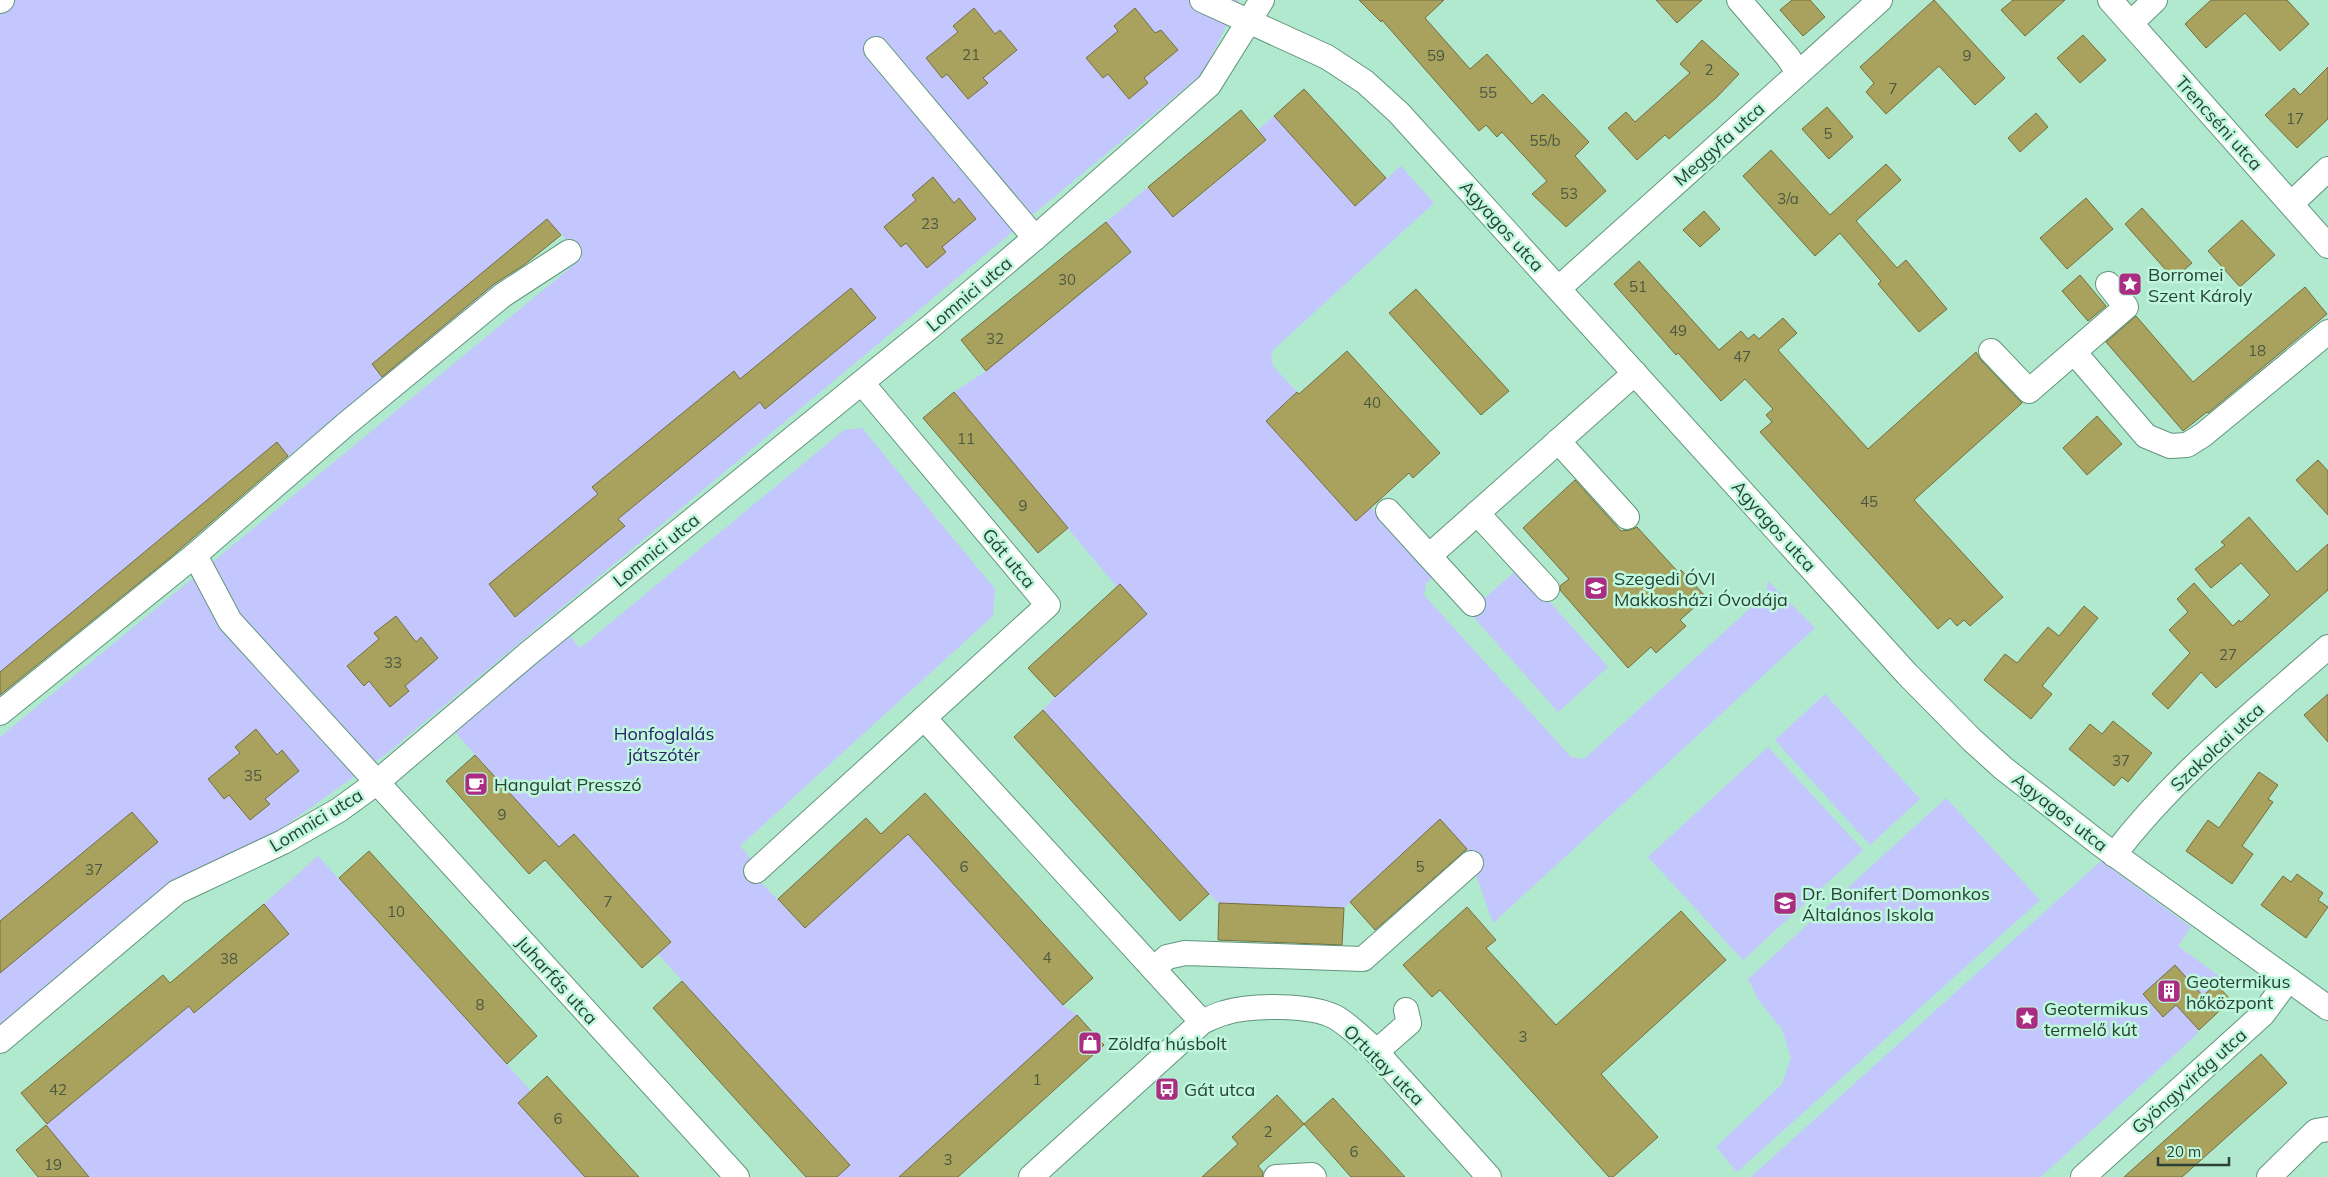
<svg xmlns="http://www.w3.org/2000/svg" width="2328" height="1177" viewBox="0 0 2328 1177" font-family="Mulish,sans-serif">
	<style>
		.green { fill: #c4c6fe }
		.building { fill: #a9a25e; stroke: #736e3d }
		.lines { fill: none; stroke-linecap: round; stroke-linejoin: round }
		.minor-casing { stroke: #61967d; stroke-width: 26 }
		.minor { stroke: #fff; stroke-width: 24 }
		.labels { text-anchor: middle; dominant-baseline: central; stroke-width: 5; stroke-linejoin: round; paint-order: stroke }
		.number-label { font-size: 15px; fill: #4a5940 }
		.street-label { font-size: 18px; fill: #2a4136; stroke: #bef7db }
		.poi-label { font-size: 18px; fill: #2a4136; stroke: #bef7db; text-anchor: start }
		.park-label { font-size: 18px; fill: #2d236a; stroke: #bef7db }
	</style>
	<rect width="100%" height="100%" fill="#b1e9ce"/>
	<g class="green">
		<path d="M0 0H1239L1203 73 386 754 0 1028V737L582 258 559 231 0 696Z"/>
		<path d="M1274 116 1355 206 1401 166 1434 203 1271 352 1273 366 1297 392 1266 421 1356 520 1371 507 1433 577 1426 583 1424 595 1571 757 1584 759 1766 594 1768 581 1815 628 1493 923 1467 849 1440 820 1344 908 1219 903 1209 894 1043 710 1055 697 1147 614 1121 585 1117 587 954 392 986 371 1131 253 1106 222 1148 187 1174 217 1266 141 1258 130Z"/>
		<path d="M862 428 995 589 993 616 740 846 752 860 745 866 805 928 908 834 1063 1005 1077 1015 899 1177H837L850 1165 658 954 671 941 574 834 559 847 453 730 569 635 580 648 844 430Z"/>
		<path d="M1519 568 1608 667 1558 712 1469 612Z"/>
		<path d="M1825 694 1920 799 1870 845 1775 740Z"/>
		<path d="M1768 747 1863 850 1743 960 1648 857Z"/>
		<path d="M1946 798 2040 900 1737 1172 1716 1147 1782 1084 1791 1058 1782 1029 1759 1001 1748 979Z"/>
		<path d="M318 856 531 1091 518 1103 585 1177H89L46 1125 189 1006 195 1013 289 934 264 904Z"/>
		<path d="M2101 861 2191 927 2178 946 2222 978 2184 1013 2199 1030 2195 1036 2053 1166 2040 1177H1751Z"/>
	</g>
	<g class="building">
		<path d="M1359 0H1444L1425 18 1470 69 1487 54 1532 104 1543 94 1589 142 1575 156 1606 191 1566 227 1532 194 1547 181 1502 132 1497 137 1486 125 1479 131 1382 20 1381 22Z"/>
		<path d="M1656 0H1702L1677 23Z"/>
		<path d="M1792 0H1810L1825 17 1803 36 1780 10Z"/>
		<path d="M1934 0 2005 78 1975 105 1939 66 1886 114 1866 92 1874 83 1860 67Z"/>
		<path d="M2013 0H2065L2025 36 2001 10Z"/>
		<path d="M2211 0H2287L2309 24 2280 51 2245 13 2206 48 2185 24Z"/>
		<path d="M974 8 995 34 1000 30 1017 50 983 78 988 83 968 99 947 74 942 78 926 58 958 32 953 26Z"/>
		<path d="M1135 8 1155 33 1161 30 1178 50 1144 78 1148 83 1129 99 1108 74 1103 78 1086 58 1118 31 1114 26Z"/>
		<path d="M2083 35 2106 60 2080 83 2057 58Z"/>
		<path d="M1702 40 1739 74 1716 98 1669 139 1665 135 1637 160 1608 128 1626 112 1635 122 1690 73 1680 64Z"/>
		<path d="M2328 67V119L2297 148 2265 115 2294 88 2300 95Z"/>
		<path d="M1304 89 1386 178 1355 206 1274 116Z"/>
		<path d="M1827 107 1853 137 1829 159 1802 129Z"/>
		<path d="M1241 110 1266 140 1173 217 1148 187Z"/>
		<path d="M2036 113 2048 127 2020 152 2008 138Z"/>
		<path d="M1771 150 1830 215 1886 164 1901 180 1856 221 1897 268 1906 260 1947 309 1919 332 1878 284 1881 281 1840 233 1815 256 1743 176Z"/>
		<path d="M933 177 954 203 959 198 976 219 942 247 946 252 927 268 906 243 901 247 884 227 916 200 912 195Z"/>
		<path d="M2086 198 2113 229 2067 269 2040 238Z"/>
		<path d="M2142 208 2192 263 2174 279 2125 224Z"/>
		<path d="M1704 211 1720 229 1700 247 1683 230Z"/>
		<path d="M547 219 561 235 524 265 494 284 382 377 372 364Z"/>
		<path d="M2242 220 2275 255 2240 287 2208 251Z"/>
		<path d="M1106 222 1131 252 986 371 961 340Z"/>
		<path d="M1639 261 1719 350 1741 331 1748 339 1754 334 1759 339 1783 318 1797 333 1778 350 1868 449 1976 352 1981 360 2022 403 1914 500 2003 597 1970 626 1964 620 1957 626 1950 618 1938 629 1760 432 1772 422 1766 415 1773 409 1745 379 1721 401 1678 353 1676 355 1614 284Z"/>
		<path d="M2080 275 2106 306 2088 321 2062 291Z"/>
		<path d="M2305 287 2327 314 2208 413 2207 412 2183 431 2106 342 2136 316 2193 382Z"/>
		<path d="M851 288 876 318 765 409 760 402 618 519 625 526 515 617 489 584 598 494 592 487 734 371 740 379Z"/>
		<path d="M1416 289 1509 391 1481 415 1389 313Z"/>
		<path d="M1347 351 1440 453 1413 478 1409 473 1356 521 1266 421 1297 392 1299 394Z"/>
		<path d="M954 392 1068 528 1038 553 923 418Z"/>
		<path d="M2097 416 2122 444 2087 475 2063 448Z"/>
		<path d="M277 442 288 456 171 557 0 695V672Z"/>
		<path d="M2318 460 2328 471V515L2296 480Z"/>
		<path d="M1575 480 1621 531 1630 530 1637 527 1679 573 1681 570 1706 597 1680 620 1686 626 1656 653 1651 647 1628 668 1560 590V586L1569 579 1523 528Z"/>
		<path d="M2249 517 2297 572 2328 544V590L2216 688 2201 672 2168 709 2152 694 2190 653 2169 630 2188 612 2177 599 2194 583 2233 626 2239 620 2241 622 2270 595 2241 563 2211 588 2195 569 2225 545 2221 542Z"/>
		<path d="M1120 584 1147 614 1055 697 1028 668Z"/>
		<path d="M2084 606 2098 618 2042 686 2052 694 2031 719 1984 680 2005 654 2017 663 2048 627 2059 636Z"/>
		<path d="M396 616 416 642 421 637 438 658 405 686 409 691 390 707 369 681 364 686 347 666 379 639 374 633Z"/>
		<path d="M2328 694V742L2304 715Z"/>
		<path d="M1043 710 1209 894 1180 921 1014 737Z"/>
		<path d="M2113 721 2152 753 2128 782 2122 777 2114 786 2069 749 2090 724 2102 734Z"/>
		<path d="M256 729 277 755 282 750 299 771 265 799 270 804 250 820 229 795 224 799 208 779 240 753 235 747Z"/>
		<path d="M475 755 559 847 574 834 671 942 642 968 545 860 529 874 446 781Z"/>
		<path d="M2259 772 2278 785 2268 799 2273 802 2242 846 2253 854 2232 884 2186 851 2208 820 2219 828Z"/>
		<path d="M925 793 1093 978 1063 1005 908 834 805 928 778 899 866 818 881 834Z"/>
		<path d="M132 812 158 842 0 973V921Z"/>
		<path d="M1440 819 1467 849 1375 930 1350 902Z"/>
		<path d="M369 851 537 1036 507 1064 339 878Z"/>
		<path d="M2297 874 2323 893 2318 900 2328 907 2306 938 2261 905 2283 876 2291 882Z"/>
		<path d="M1219 903 1344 908 1342 945 1218 940Z"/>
		<path d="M264 904 289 934 194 1013 189 1006 47 1124 21 1093 163 975 170 983Z"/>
		<path d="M1467 907 1496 940 1486 948 1556 1025 1681 911 1726 960 1601 1074 1658 1137 1613 1177H1609L1440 990 1432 997 1403 965Z"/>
		<path d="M2175 965 2203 996 2216 984 2231 1000 2199 1030 2176 1005 2163 1017 2143 994Z"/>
		<path d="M682 981 850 1165 837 1177H806L653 1008Z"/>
		<path d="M1077 1015 1104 1045 958 1177H899Z"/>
		<path d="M2261 1054 2287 1083 2182 1177H2124Z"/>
		<path d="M547 1076 639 1177H585L518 1103Z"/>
		<path d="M1277 1095 1304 1124 1258 1166 1263 1172 1262 1177H1202L1238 1144 1232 1137Z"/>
		<path d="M1333 1098 1405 1177H1351L1304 1124Z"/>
		<path d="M46 1125 61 1143 89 1177H38L16 1150Z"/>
	</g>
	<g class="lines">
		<g class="minor-casing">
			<g id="minor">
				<path d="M1202 0 1327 57 1365 82 1399 113 1907 674 1972 740 2003 768 2100 844 2328 1008"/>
				<path d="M1739 0 1787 56 1799 73"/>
				<path d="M2110 0 2328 246"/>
				<path d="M0 1 2 0"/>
				<path d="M2131 23 2155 0"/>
				<path d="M876 49 1035 238"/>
				<path d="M2291 204 2328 169"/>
				<path d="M2108 284 2126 307 2074 352 2146 436 2170 446 2187 445 2203 435 2328 332"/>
				<path d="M1559 288 1880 0"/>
				<path d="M1991 351 2029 391 2074 352"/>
				<path d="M862 383 1048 605 924 718 1202 1022"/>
				<path d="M1558 441 1627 517"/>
				<path d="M1388 511 1429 556 1635 373"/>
				<path d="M1477 513 1547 589"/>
				<path d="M195 555 230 621 737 1177"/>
				<path d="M1429 556 1473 604"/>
				<path d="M0 713 195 555 345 425 503 295 569 252"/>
				<path d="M2114 855C2175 775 2253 713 2328 647"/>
				<path d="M756 871 924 718"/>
				<path d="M1154 969 1167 957 1185 953 1363 959 1471 863"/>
				<path d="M0 1041 177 892 283 842 339 810 376 783 529 653 930 327 1035 238 1209 85 1262 0"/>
				<path d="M1376 1052 1409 1023 1406 1010"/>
				<path d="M1031 1177 1202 1022C1209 1019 1216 1015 1224 1013 1250 1005 1310 1004 1335 1017 1348 1024 1359 1036 1371 1046L1489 1177"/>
				<path d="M1276 1177 1312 1175 1314 1177"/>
				<path d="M2083 1177 2263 1014 2288 980"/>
				<path d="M2269 1177 2316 1131 2328 1129"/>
			</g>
		</g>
		<use href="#minor" class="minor"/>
	</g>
	<defs>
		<g id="sight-square" transform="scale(1.25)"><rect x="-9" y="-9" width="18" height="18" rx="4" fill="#a92e82" stroke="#bef7db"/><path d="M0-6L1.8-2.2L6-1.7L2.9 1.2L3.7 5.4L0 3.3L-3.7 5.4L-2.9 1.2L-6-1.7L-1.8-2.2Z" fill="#fff"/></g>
		<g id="school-square" transform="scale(1.25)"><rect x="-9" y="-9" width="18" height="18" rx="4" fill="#a92e82" stroke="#bef7db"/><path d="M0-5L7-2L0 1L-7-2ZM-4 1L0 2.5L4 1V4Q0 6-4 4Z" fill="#fff"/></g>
		<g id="cafe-square" transform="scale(1.25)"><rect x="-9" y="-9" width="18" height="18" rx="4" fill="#a92e82" stroke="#bef7db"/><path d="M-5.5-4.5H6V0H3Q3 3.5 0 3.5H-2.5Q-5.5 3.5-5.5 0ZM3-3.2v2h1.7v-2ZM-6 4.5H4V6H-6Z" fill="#fff"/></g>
		<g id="building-square" transform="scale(1.25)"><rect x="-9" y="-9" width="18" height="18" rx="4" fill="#a92e82" stroke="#bef7db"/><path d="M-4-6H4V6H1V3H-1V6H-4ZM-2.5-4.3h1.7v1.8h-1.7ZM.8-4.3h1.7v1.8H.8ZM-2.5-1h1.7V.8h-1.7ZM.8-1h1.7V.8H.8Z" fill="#fff"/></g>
		<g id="shop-square" transform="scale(1.25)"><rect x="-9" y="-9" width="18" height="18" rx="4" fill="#a92e82" stroke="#bef7db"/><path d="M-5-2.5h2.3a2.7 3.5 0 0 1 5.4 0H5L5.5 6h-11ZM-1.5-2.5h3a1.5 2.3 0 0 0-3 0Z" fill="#fff"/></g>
		<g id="bus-square" transform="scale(1.25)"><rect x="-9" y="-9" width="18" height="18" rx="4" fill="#a92e82" stroke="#bef7db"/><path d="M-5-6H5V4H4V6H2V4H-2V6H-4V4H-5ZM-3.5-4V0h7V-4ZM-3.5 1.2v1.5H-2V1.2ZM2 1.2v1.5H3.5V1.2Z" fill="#fff"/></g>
	</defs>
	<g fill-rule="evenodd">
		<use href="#sight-square" x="2130" y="284"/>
		<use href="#school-square" x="1596" y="588"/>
		<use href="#cafe-square" x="476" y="784"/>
		<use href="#school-square" x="1785" y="903"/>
		<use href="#building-square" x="2169" y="991"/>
		<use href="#sight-square" x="2027" y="1018"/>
		<use href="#shop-square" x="1090" y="1043"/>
		<use href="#bus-square" x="1167" y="1089"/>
	</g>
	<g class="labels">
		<g class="number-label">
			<text x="971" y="54">21</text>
			<text x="1436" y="55">59</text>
			<text x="1967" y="55">9</text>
			<text x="1709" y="69">2</text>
			<text x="1893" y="88">7</text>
			<text x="1488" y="92">55</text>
			<text x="2295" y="118">17</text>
			<text x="1828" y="133">5</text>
			<text x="1545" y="140">55/b</text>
			<text x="1569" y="193">53</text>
			<text x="1788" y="198">3/a</text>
			<text x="930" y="223">23</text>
			<text x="1067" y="279">30</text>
			<text x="1638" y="286">51</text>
			<text x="1678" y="330">49</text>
			<text x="995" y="338">32</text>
			<text x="2257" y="350">18</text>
			<text x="1742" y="356">47</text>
			<text x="1372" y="402">40</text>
			<text x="966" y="438">11</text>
			<text x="1869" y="501">45</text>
			<text x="1023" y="505">9</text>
			<text x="2228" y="654">27</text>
			<text x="393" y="662">33</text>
			<text x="2121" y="760">37</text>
			<text x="253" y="775">35</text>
			<text x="502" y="814">9</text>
			<text x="964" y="866">6</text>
			<text x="1420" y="866">5</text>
			<text x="94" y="869">37</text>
			<text x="608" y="901">7</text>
			<text x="396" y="911">10</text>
			<text x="1047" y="957">4</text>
			<text x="229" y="958">38</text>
			<text x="480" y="1004">8</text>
			<text x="1523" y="1036">3</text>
			<text x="1037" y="1079">1</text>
			<text x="58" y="1089">42</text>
			<text x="558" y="1118">6</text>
			<text x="1268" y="1131">2</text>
			<text x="1354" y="1151">6</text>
			<text x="948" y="1159">3</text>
			<text x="53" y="1164">19</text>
		</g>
		<g class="street-label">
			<text transform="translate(2219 123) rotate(48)">Trencséni utca</text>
			<text transform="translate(1719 144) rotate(-42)">Meggyfa utca</text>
			<text transform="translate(1502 226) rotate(48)">Agyagos utca</text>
			<text transform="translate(969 294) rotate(-40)">Lomnici utca</text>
			<text transform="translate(1774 526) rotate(48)">Agyagos utca</text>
			<text transform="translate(656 550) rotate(-39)">Lomnici utca</text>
			<text transform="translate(1009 558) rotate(50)">Gát utca</text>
			<text transform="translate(2217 747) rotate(-43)">Szakolcai utca</text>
			<text transform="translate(2060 812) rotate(38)">Agyagos utca</text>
			<text transform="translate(316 820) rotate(-31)">Lomnici utca</text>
			<text transform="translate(557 980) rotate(48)">Juharfás utca</text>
			<text transform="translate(1384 1065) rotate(45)">Ortutay utca</text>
			<text transform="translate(2189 1081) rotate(-42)">Gyöngyvirág utca</text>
		</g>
		<g class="poi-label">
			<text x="2148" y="274">Borromei<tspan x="2148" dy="21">Szent Károly</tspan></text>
			<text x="1614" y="578">Szegedi ÓVI<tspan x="1614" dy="21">Makkosházi Óvodája</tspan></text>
			<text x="494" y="784">Hangulat Presszó</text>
			<text x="1802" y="893">Dr. Bonifert Domonkos<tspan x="1802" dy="21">Általános Iskola</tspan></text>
			<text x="2186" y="981">Geotermikus<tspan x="2186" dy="21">hőközpont</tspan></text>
			<text x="2044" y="1008">Geotermikus<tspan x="2044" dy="21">termelő kút</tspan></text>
			<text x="1108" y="1043">Zöldfa húsbolt</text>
			<text x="1184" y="1089">Gát utca</text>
		</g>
		<g class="park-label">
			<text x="664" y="733">Honfoglalás<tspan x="664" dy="21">játszótér</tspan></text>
		</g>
	</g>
	<path d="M2158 1157v8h71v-8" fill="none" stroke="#2a4136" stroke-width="2.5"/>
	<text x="2166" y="1157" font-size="15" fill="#2a4136" stroke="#bef7db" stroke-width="4" paint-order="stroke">20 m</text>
</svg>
